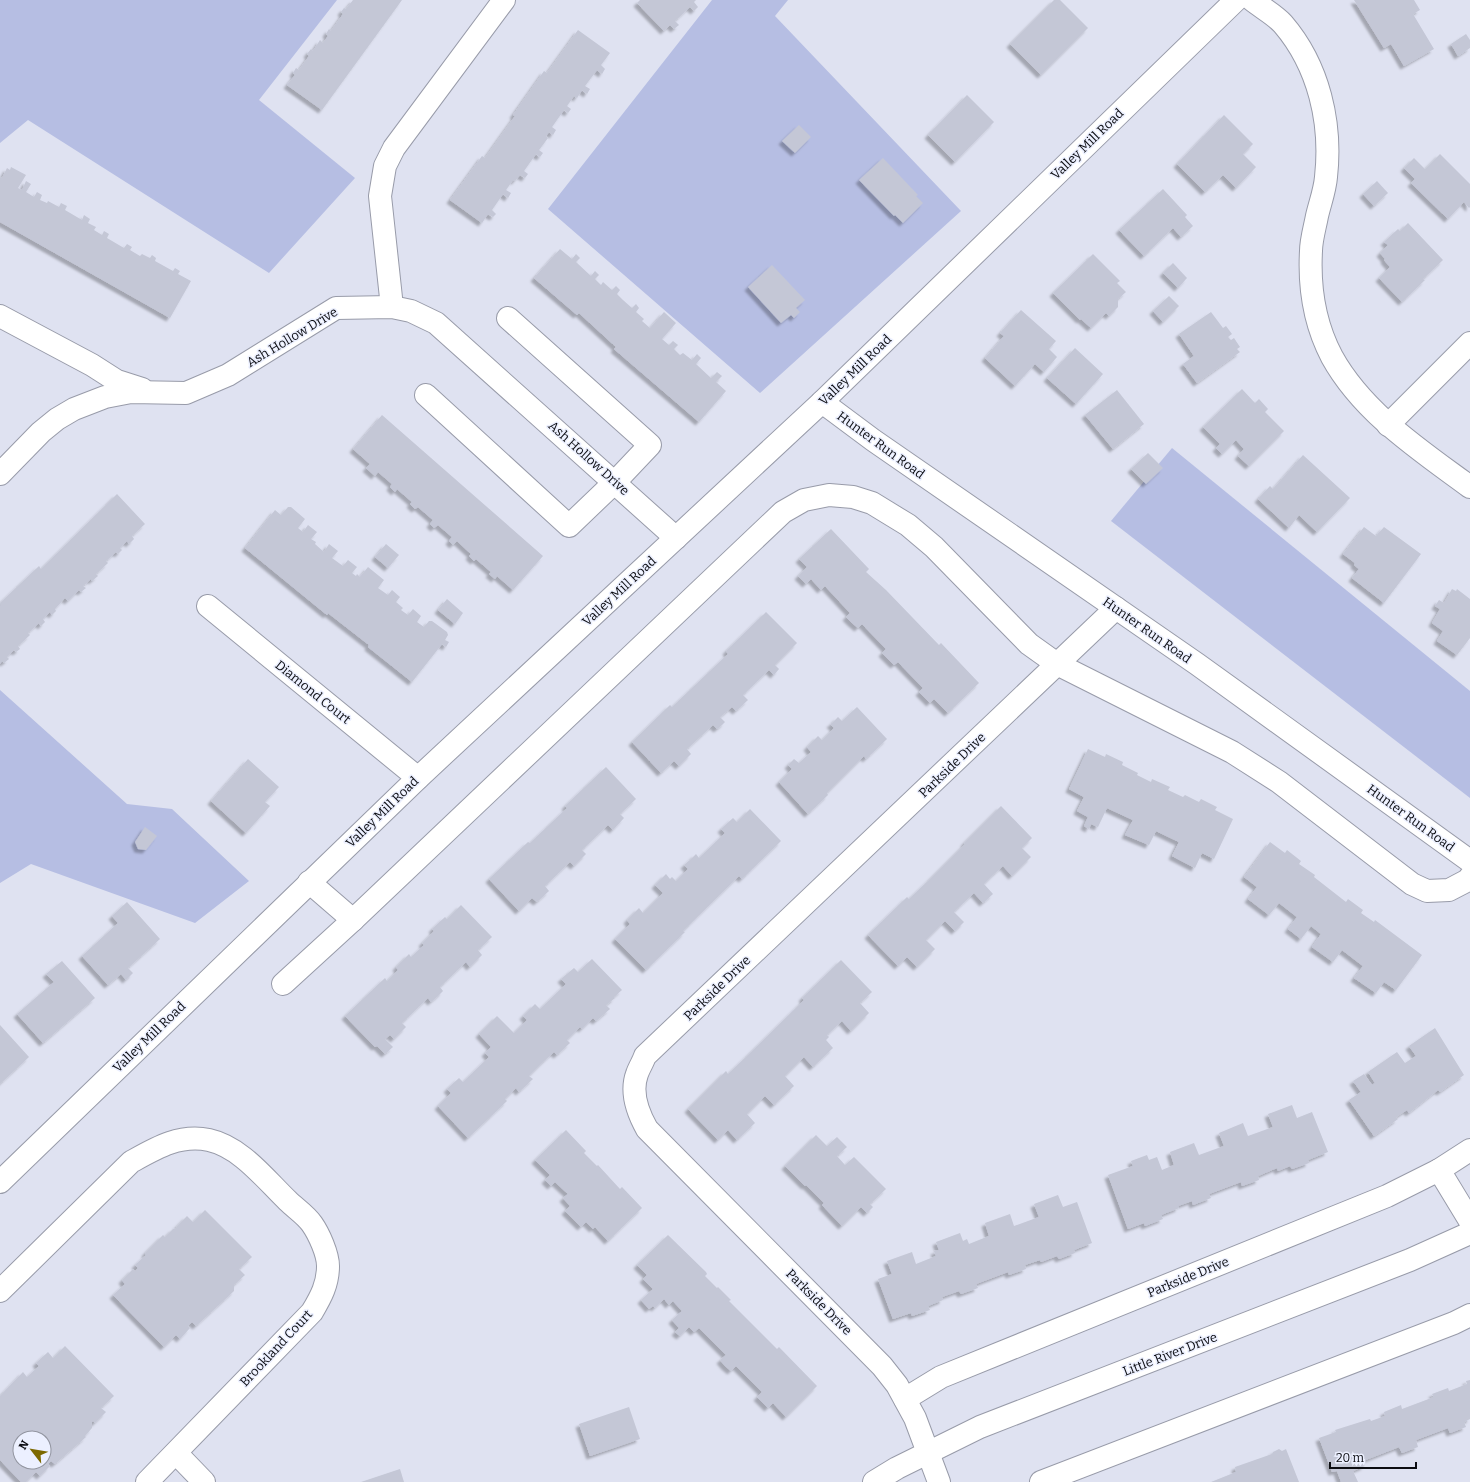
<svg xmlns="http://www.w3.org/2000/svg" width="1470" height="1482" viewBox="0 0 1470 1482" font-family="Bitter,serif">
	<style>
		.green { fill: #b6bee3 }
		.building { fill: #c4c7d6; fill-rule: evenodd; filter: url(#shadow) }
		.lines { fill: none; stroke-linecap: round; stroke-linejoin: round }
		.minor-casing { stroke: #989ba9; stroke-width: 24 }
		.minor { stroke: #fff; stroke-width: 22 }
		.labels { text-anchor: middle; dominant-baseline: central; stroke-width: 3; stroke-linejoin: round; paint-order: stroke }
		.street-label { font-size: 13px; fill: #0b0c11; stroke: #ecf0ff }
	</style>
	<defs>
		<filter id="shadow"><feDropShadow dx="-3.5" dy="3.5" stdDeviation="1" flood-color="#0004"/></filter>
	</defs>
	<rect width="100%" height="100%" fill="#dfe2f1"/>
	<g class="green">
		<path d="M0 0H337L259 100 355 178 269 273 28 120 0 143Z"/>
		<path d="M712 0H788L775 16 961 211 760 393 548 209Z"/>
		<path d="M1172 448 1470 691V798L1111 521Z"/>
		<path d="M0 690 127 804 172 809 249 881 195 923 31 864 0 883Z"/>
	</g>
	<g class="building">
		<path d="M353 0H402L322 110 287 85 295 75 293 73 296 68 299 70 309 56 307 54 311 49 313 51 320 40 323 43 328 36 326 34 329 29 331 31 343 14 341 12 344 8 346 9Z"/>
		<path d="M640 0H696L694 2 698 7 694 11 690 7 675 21 679 25 674 29 670 25 664 31 637 3Z"/>
		<path d="M1054 0H1060L1088 28 1041 75 1010 44Z"/>
		<path d="M1354 0H1414L1420 10 1413 14 1434 49 1404 66 1391 44 1384 48Z"/>
		<path d="M578 30 610 53 601 65 605 69 602 74 597 70 585 86 590 89 587 94 582 90 577 98 574 96 567 106 571 109 568 113 564 110 552 127 556 130 553 135 549 132 546 136 548 138 539 150 543 153 540 157 536 154 524 171 528 174 525 178 520 175 515 181 513 180 506 190 511 193 508 198 503 194 492 210 496 214 493 217 488 214 482 223 450 200 482 156 485 158 515 116 513 115 544 71 547 73Z"/>
		<path d="M1466 34 1470 40V48L1458 56 1451 44Z"/>
		<path d="M967 95 994 122 955 162 928 135Z"/>
		<path d="M1224 115 1253 144 1243 154 1256 167 1236 188 1223 175 1205 192 1177 164Z"/>
		<path d="M799 125 811 137 795 153 782 141Z"/>
		<path d="M1440 154 1470 184V207L1469 208 1464 202 1448 219 1411 183 1415 179 1404 168 1414 158 1425 169Z"/>
		<path d="M883 158 918 195 916 196 923 203 903 223 895 215 894 216 859 180Z"/>
		<path d="M11 167 26 175 18 188 22 190 26 181 31 184 26 192 34 197 37 192 42 195 40 200 47 203 48 201 59 207 61 203 67 206 65 210 82 220 84 215 90 219 88 223 96 227 94 230 102 235 104 231 109 234 107 238 124 248 127 244 132 247 130 250 140 256 142 254 150 258 152 255 156 258 155 261 173 271 175 268 180 271 178 274 191 281 170 318 0 222V177L2 178 7 168 10 170Z"/>
		<path d="M1377 181 1388 193 1374 206 1363 194Z"/>
		<path d="M1163 189 1187 215 1185 217 1193 226 1181 237 1173 228 1144 256 1119 230Z"/>
		<path d="M1408 223 1443 260 1423 279 1425 280 1402 302 1379 278 1390 267 1384 260 1385 259 1380 253 1388 245 1384 242 1398 229 1400 231Z"/>
		<path d="M560 249 572 259 576 254 580 258 576 262 591 276 595 271 599 275 595 279 601 285 603 282 612 290 616 286 620 290 617 294 623 300 632 308 636 304 639 308 636 312 644 319 642 321 650 328 664 312 676 323 662 339 669 345 673 341 678 345 674 349 680 355 683 353 692 360 697 354 701 358 696 364 711 378 717 372 722 376 716 382 726 391 699 422 614 349 616 347 579 313 577 315 534 278Z"/>
		<path d="M1093 254 1120 281 1117 283 1126 292 1118 299V307L1109 316 1106 313 1091 328 1081 319 1080 320 1053 293Z"/>
		<path d="M1173 263 1187 278 1178 288 1163 273Z"/>
		<path d="M772 265 805 300 796 308 800 312 794 318 791 315 781 323 748 287Z"/>
		<path d="M1169 296 1179 306 1163 322 1153 311Z"/>
		<path d="M1021 310 1056 341 1049 349 1057 357 1044 372 1035 364 1015 386 985 358 1004 336 1000 333Z"/>
		<path d="M1211 312 1223 328 1226 326 1232 334 1228 337 1231 340 1234 338 1240 347 1237 349 1240 352 1197 383 1183 364 1194 356 1179 334Z"/>
		<path d="M1075 348 1103 374 1076 404 1047 378Z"/>
		<path d="M1242 389 1255 403 1259 399 1268 409 1265 412 1284 431 1249 466 1238 456 1244 449 1236 440 1222 454 1216 448 1220 444 1203 427Z"/>
		<path d="M1117 390 1144 424 1113 449 1085 415Z"/>
		<path d="M382 415 543 556 513 590 497 576 495 579 489 574 491 572 476 559 474 561 469 556 471 554 457 541 453 545 449 541 452 537 438 525 434 528 430 524 433 520 418 507 415 509 410 504 412 502 397 489 395 492 390 487 392 484 378 472 375 476 366 468 370 464 353 449Z"/>
		<path d="M1148 453 1163 468 1146 484 1131 469Z"/>
		<path d="M1303 455 1350 498 1317 532 1299 515 1289 528 1258 499 1270 486 1273 489Z"/>
		<path d="M117 494 145 524 132 536 134 539 129 544 127 541 120 548 122 550 118 554 116 552 106 561 108 563 96 574 98 576 92 581 91 579 83 586 86 588 81 592 79 590 68 601 65 598 55 609 56 611 52 615 50 612 43 619 45 622 41 626 39 623 28 633 30 635 18 646 20 649 16 652 14 650 7 657 9 659 4 663 2 661 0 664V606L1 605 0 603 39 566 41 569Z"/>
		<path d="M288 507H291L305 519 298 528 303 532 308 525 317 532 311 539 316 542 315 544 324 552 329 544 338 551 332 558 343 566 348 560 357 567 352 573 356 576 357 574 360 577 368 567 384 580 378 588 388 595 392 590 400 597 396 602 403 608 401 610 408 615 413 609 421 616 417 622 424 627 429 621H432L447 632 448 635 445 640 449 642 446 647 442 644 412 682 368 647 369 645 328 613 327 615 245 548 275 510 281 515Z"/>
		<path d="M1364 527 1376 536 1384 527 1421 554 1384 603 1352 578 1359 569 1354 565 1355 563 1343 554Z"/>
		<path d="M831 529 869 569 866 572 886 590 939 645 941 643 979 683 948 713 934 699 930 703 919 692 923 688 898 662 894 665 882 653 886 649 862 624 858 628 852 623 846 617 850 613 825 586 821 590 811 579 806 584 798 576 807 567 799 559Z"/>
		<path d="M386 544 399 555 388 568 375 557Z"/>
		<path d="M1452 589 1456 591 1457 589 1470 599V638L1457 655 1437 641 1443 631 1432 623 1440 609 1435 606 1439 600 1444 603Z"/>
		<path d="M447 599 463 613 455 624 438 610Z"/>
		<path d="M766 612 797 643 775 665 779 669 774 675 769 670 743 695 748 700 736 711 732 707 720 717 725 722 722 725 717 729 713 725 687 749 691 754 679 766 674 761 661 773 632 742 670 705 672 707 728 654 726 651Z"/>
		<path d="M857 707 887 739 866 759 864 756 827 793 828 795 808 814 779 782 792 769 788 765 794 759 799 763 811 752 807 747 818 736 822 740 834 728 830 724 832 723 838 717 842 721Z"/>
		<path d="M1088 749 1105 757 1106 754 1123 762 1122 765 1138 773 1137 775 1151 782 1152 779 1170 787 1168 790 1183 797 1185 795 1199 802 1201 799 1217 807 1215 810 1233 819 1214 859 1202 853 1195 868 1172 856 1179 842 1156 831 1149 845 1125 835 1133 820 1107 808 1098 827 1091 824 1089 829 1084 826 1088 817 1077 811 1084 797 1069 789Z"/>
		<path d="M248 759 279 787 265 802 270 806 246 833 211 801Z"/>
		<path d="M606 767 636 799 620 814 624 818 613 830 608 825 582 850 586 854 574 866 570 862 545 886 549 891 537 902 532 898 519 911 489 879 528 842 530 843 567 808 565 806Z"/>
		<path d="M1001 806 1032 838 1022 848 1031 857 1012 876 1003 866 994 874 984 884 993 894 983 903 974 893 957 909 954 912 964 922 955 931 945 921 926 940 935 949 917 967 907 957 898 966 868 935 907 897 909 899 929 880 965 844 964 843Z"/>
		<path d="M750 809 781 841 742 879 739 876 683 931 685 932 646 970 615 939 630 924 627 920 639 908 643 913 663 893 655 885 666 874 670 879 672 877 676 881 688 869 684 865 690 860 696 854 699 858 725 833 721 829 733 818 737 822Z"/>
		<path d="M145 827 157 836 146 850 138 849 135 842Z"/>
		<path d="M1270 842 1285 853 1287 850 1301 861 1299 864 1315 875 1314 877 1346 902 1348 899 1363 910 1361 913 1374 922 1375 920 1422 955 1396 990 1384 982 1376 993 1354 978 1363 966 1342 950 1333 962 1312 947 1321 934 1311 926 1301 939 1288 929 1297 917 1279 903 1269 915 1248 899 1257 887 1244 877Z"/>
		<path d="M127 902 160 939 128 968 133 973 126 980 121 974 108 985 82 956 118 923 112 916Z"/>
		<path d="M461 905 492 937 478 950 482 955 470 967 466 962 440 987 443 991 438 996 431 1002 428 998 402 1023 406 1027 394 1039 390 1035 385 1039 393 1047 385 1054 377 1046 375 1047 345 1016 385 978 387 981 398 970 396 967 409 954 411 957 424 945 422 943 434 931 432 929 445 917 447 919Z"/>
		<path d="M592 959 622 990 614 997 615 998 606 1005 610 1009 596 1021 593 1018 582 1029 580 1027 567 1040 570 1043 557 1055 554 1052 543 1062 529 1076 533 1079 519 1092 516 1088 505 1099 507 1101 468 1138 438 1106 451 1093 447 1089 459 1078 463 1082 489 1057 485 1053 491 1047 479 1034 497 1016 514 1033 527 1020 523 1016 535 1004 540 1009 566 984 561 979 574 968 578 972Z"/>
		<path d="M841 960 872 992 860 1003 869 1013 851 1031 842 1021 827 1035 829 1037 826 1040 833 1048 813 1067 804 1057 785 1076 794 1086 774 1105 765 1096 747 1114 755 1123 737 1140 728 1130 718 1140 688 1109 726 1071 728 1074 747 1056 804 1000 802 998Z"/>
		<path d="M62 961 95 998 43 1043 17 1014 54 982 46 974Z"/>
		<path d="M0 1025 29 1057 0 1084Z"/>
		<path d="M1435 1028 1464 1075 1440 1092 1438 1090 1409 1113 1407 1110 1396 1117 1398 1119 1374 1136 1349 1100 1361 1092 1353 1081 1364 1074 1372 1085 1375 1083 1368 1072 1397 1052 1405 1063 1416 1056 1409 1046Z"/>
		<path d="M1292 1105 1297 1118 1312 1112 1328 1152 1308 1160 1309 1163 1292 1169 1290 1166 1278 1171 1277 1168 1258 1176 1259 1180 1242 1186 1241 1182 1209 1194 1211 1198 1193 1205 1192 1201 1178 1206 1179 1208 1161 1215 1163 1219 1145 1226 1144 1223 1128 1229 1108 1175 1133 1166 1131 1161 1147 1155 1149 1160 1157 1157 1162 1170 1174 1165 1170 1152 1194 1143 1199 1155 1224 1146 1219 1133 1243 1123 1248 1136 1273 1127 1268 1114Z"/>
		<path d="M566 1130 586 1151 584 1153 597 1166 598 1165 620 1189 622 1187 642 1208 608 1241 595 1227 593 1229 586 1222 581 1227 565 1211 570 1206 563 1198 568 1194 555 1182 551 1186 545 1180 550 1175 535 1160Z"/>
		<path d="M816 1135 827 1146 837 1137 847 1147 837 1156 845 1165 854 1157 886 1189 870 1204 873 1207 867 1213 861 1207 842 1226 822 1205 824 1203 806 1185 811 1180 805 1186 785 1166Z"/>
		<path d="M1058 1195 1063 1207 1077 1202 1092 1243 1074 1250 1075 1253 1059 1259 1057 1256 1041 1262 1040 1260 1025 1265 1026 1269 1009 1275 1008 1272 976 1284 978 1288 961 1294 959 1291 942 1297 943 1300 928 1306 930 1310 912 1316 911 1313 893 1319 878 1279 892 1274 887 1261 912 1252 916 1264 936 1256 934 1251 939 1250 936 1242 960 1233 963 1241 967 1239 969 1244 989 1236 985 1223 1010 1214 1014 1226 1039 1217 1034 1204Z"/>
		<path d="M205 1210 252 1257 239 1269 245 1275 234 1285V1291L196 1326 192 1322 188 1326 190 1328 180 1339 176 1335 164 1347 113 1295 125 1284 122 1280 133 1269 135 1271 138 1268 135 1265 146 1255 145 1253 163 1235 165 1237 173 1229 177 1228 176 1227 187 1216 193 1222Z"/>
		<path d="M668 1235 706 1272 707 1274 705 1276 717 1288 718 1287 731 1300 729 1301 777 1349 779 1347 817 1386 786 1417 773 1403 768 1408 757 1397 762 1392 736 1366 731 1371 725 1366 720 1360 726 1355 699 1328 694 1332 689 1327 680 1336 675 1332 679 1328 672 1320 682 1311 673 1301 669 1305 664 1299 655 1308 653 1306 649 1309 641 1300 653 1289 643 1279 647 1275 637 1265Z"/>
		<path d="M65 1346 114 1396 101 1408 106 1412 95 1423 93 1421 92 1422V1428L85 1436 86 1437 55 1464 51 1461 48 1464 50 1466 40 1476 36 1472 26 1482H21L0 1460V1396L23 1372 27 1377 39 1366 36 1363 48 1352 53 1358ZM20 1438H44V1462H20Z"/>
		<path d="M1470 1380V1419L1464 1422 1466 1427 1450 1433 1448 1428 1416 1440 1418 1447 1402 1453 1399 1447 1363 1461 1365 1466 1353 1471 1358 1482H1341L1337 1471 1332 1472 1319 1438 1336 1432 1335 1430 1370 1419 1371 1421 1385 1416 1384 1412 1401 1405 1402 1409 1434 1397 1432 1394 1448 1388 1449 1391 1467 1384 1466 1381Z"/>
		<path d="M629 1407 640 1439 590 1456 579 1424Z"/>
		<path d="M1279 1449 1282 1451 1286 1449 1299 1482H1211L1236 1472 1235 1467 1272 1454 1273 1452Z"/>
		<path d="M400 1469 404 1482H361Z"/>
	</g>
	<g class="lines">
		<g class="minor-casing">
			<g id="minor">
				<path d="M1252 0C1262 8 1275 15 1283 24 1319 66 1332 123 1326 177 1325 190 1320 203 1317 216 1315 227 1311 240 1311 251 1309 287 1315 325 1332 357 1363 413 1420 450 1470 487"/>
				<path d="M392 307 380 196 385 166 394 148 504 0"/>
				<path d="M0 316 92 365 117 381 142 389"/>
				<path d="M426 395 569 526 615 482 650 445 508 318"/>
				<path d="M822 402 873 440 1197 664 1470 861"/>
				<path d="M1388 425 1470 343"/>
				<path d="M0 474 41 432 57 419 74 409 105 397 131 392 186 393 228 375 336 308 392 307 411 311 436 323 676 538"/>
				<path d="M208 606 418 778"/>
				<path d="M309 882 353 920"/>
				<path d="M283 984 353 920 783 512 804 500 829 495 853 497 872 503 908 525 934 547 1029 644 1057 664 1232 752 1279 782 1412 884 1427 891 1449 890 1468 880 1470 877"/>
				<path d="M1439 1170 1470 1221"/>
				<path d="M0 1182 418 778 822 402 1236 0"/>
				<path d="M0 1291 131 1162C156 1148 179 1134 209 1140 241 1147 265 1179 288 1201 295 1208 306 1215 312 1224 319 1234 328 1254 328 1266 328 1284 321 1297 312 1312L147 1482"/>
				<path d="M905 1399 941 1377 1387 1196 1439 1170 1470 1150"/>
				<path d="M176 1453 204 1482"/>
				<path d="M874 1482 897 1468 980 1427 1410 1260 1470 1233"/>
				<path d="M939 1482 915 1418 897 1385 882 1366 647 1129C638 1113 630 1093 637 1074 639 1068 643 1062 645 1056L1116 608"/>
				<path d="M1041 1482 1454 1323 1470 1315"/>
			</g>
		</g>
		<use href="#minor" class="minor"/>
	</g>
	<g class="labels">
		<g class="street-label">
			<text transform="translate(1087 144) rotate(-44)">Valley Mill Road</text>
			<text transform="translate(292 337) rotate(-31)">Ash Hollow Drive</text>
			<text transform="translate(855 370) rotate(-44)">Valley Mill Road</text>
			<text transform="translate(881 445) rotate(36)">Hunter Run Road</text>
			<text transform="translate(589 458) rotate(42)">Ash Hollow Drive</text>
			<text transform="translate(619 591) rotate(-43)">Valley Mill Road</text>
			<text transform="translate(1147 630) rotate(35)">Hunter Run Road</text>
			<text transform="translate(313 692) rotate(39)">Diamond Court</text>
			<text transform="translate(952 765) rotate(-44)">Parkside Drive</text>
			<text transform="translate(382 812) rotate(-44)">Valley Mill Road</text>
			<text transform="translate(1411 818) rotate(36)">Hunter Run Road</text>
			<text transform="translate(717 988) rotate(-44)">Parkside Drive</text>
			<text transform="translate(149 1037) rotate(-44)">Valley Mill Road</text>
			<text transform="translate(1188 1277) rotate(-22)">Parkside Drive</text>
			<text transform="translate(819 1302) rotate(45)">Parkside Drive</text>
			<text transform="translate(276 1348) rotate(-47)">Brookland Court</text>
			<text transform="translate(1170 1354) rotate(-21)">Little River Drive</text>
		</g>
	</g>
	<g transform="translate(32 1450) rotate(301)"><circle r="19" fill="#ecf0ff" stroke="#9295a0"/>
	<path d="M0-3L7 15L0 10L-7 15Z" fill="#7d6900"/>
	<text y="-6" font-size="11" font-weight="bold" text-anchor="middle" fill="#0b0c11">N</text>
	</g>
	<path d="M1330 1462v6h86v-6" fill="none" stroke="#0b0c11" stroke-width="2"/>
	<text x="1336" y="1462" font-size="12" fill="#0b0c11" stroke="#ecf0ff" stroke-width="3" paint-order="stroke">20 m</text>
</svg>
